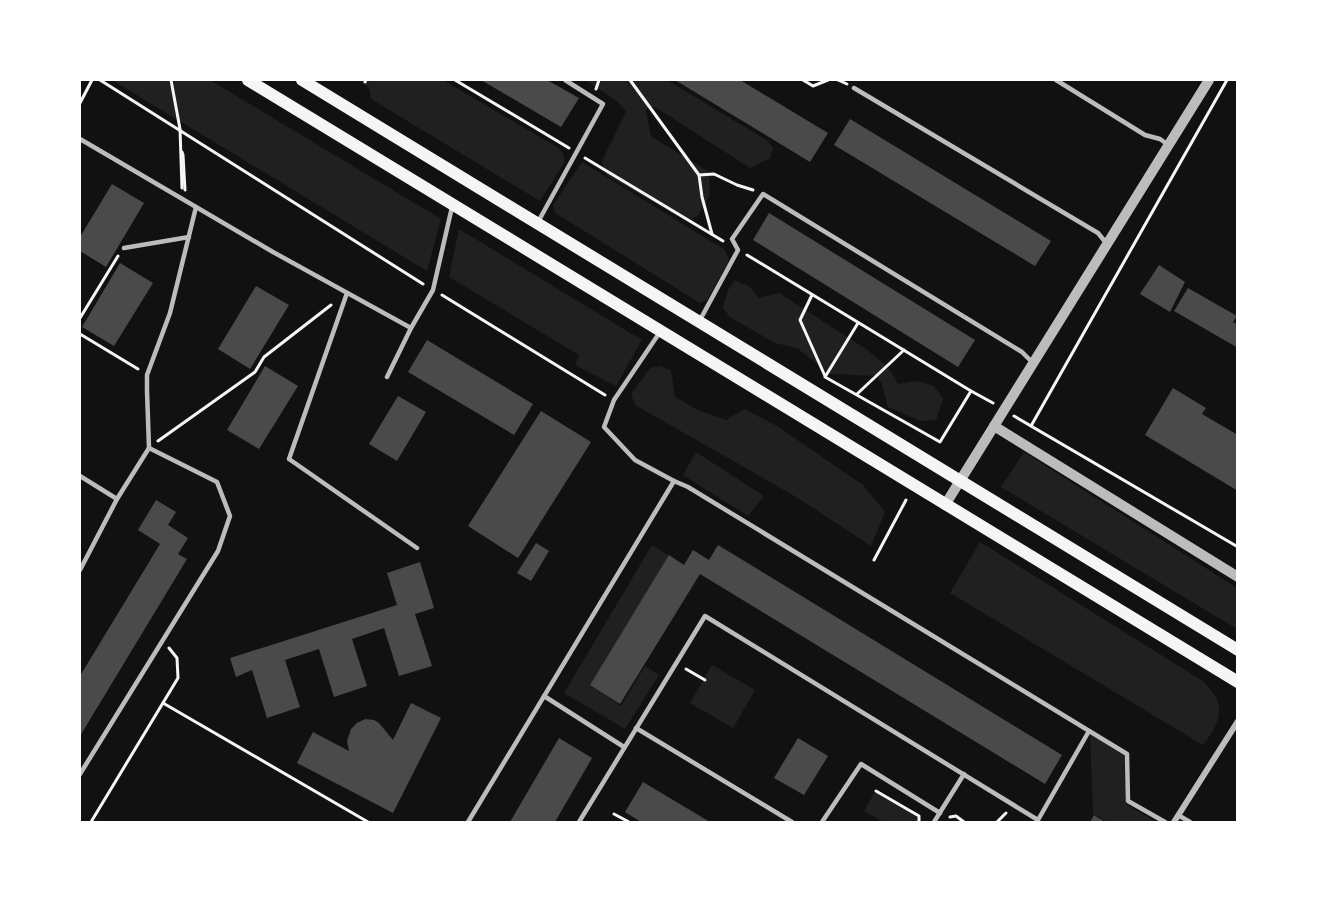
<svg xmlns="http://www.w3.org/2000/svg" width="1317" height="902" viewBox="0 0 1317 902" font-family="'Source Serif 4',serif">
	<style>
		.green { fill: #202020 }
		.building { fill: #4a4a4a }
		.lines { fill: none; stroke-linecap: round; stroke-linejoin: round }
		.path { stroke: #f5f5f5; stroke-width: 3 }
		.service { stroke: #bcbcbc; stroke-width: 4.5 }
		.minor { stroke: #bcbcbc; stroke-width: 6 }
		.tertiary { stroke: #bcbcbc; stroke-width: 10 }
		.secondary { stroke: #f5f5f5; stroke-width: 12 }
	</style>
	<rect width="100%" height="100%" fill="#111"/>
	<g class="green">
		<path d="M112 80H210L441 219 427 271Z"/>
		<path d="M358 80H443L560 149 564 155V163L540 201 371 99 369 87Z"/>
		<path d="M585 80H667L768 141 773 148 770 158 750 168 655 107H648L646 111 651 136 709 172 710 195 697 217 685 220 606 175 602 161 626 112 618 102Z"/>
		<path d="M582 162 725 250 729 260 707 300 700 303 555 213 553 205Z"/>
		<path d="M459 229 642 340 616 386 575 365 579 355 449 277Z"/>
		<path d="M735 280 750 287 759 298 779 293 866 349 889 368 898 384 917 381 934 386 943 399 936 420 920 421 888 407 882 384 876 376 830 374 797 348 775 343 730 317 723 308 728 290Z"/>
		<path d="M660 366 671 370 675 397 698 410 726 420 744 409 777 426 863 485 885 512 871 546 798 498 635 405 631 394 650 368Z"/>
		<path d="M696 452 764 496 748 516 683 475Z"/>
		<path d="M1024 452 1237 588V629L1001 487Z"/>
		<path d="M980 542 1203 681C1227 705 1222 720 1203 745L950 593Z"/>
		<path d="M652 545 669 556 590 685 621 706 645 666 659 675 625 729 564 693Z"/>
		<path d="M712 665 755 690 733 728 690 703Z"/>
		<path d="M1090 734 1124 755 1126 804 1156 822H1107L1093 813Z"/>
		<path d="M875 792C888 798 912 810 919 822H883L864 811Z"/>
	</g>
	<g class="building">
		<path d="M481 80H547L579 98 561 127Z"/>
		<path d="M675 80H740L828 133 810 162Z"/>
		<path d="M850 119 1051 241 1035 266 834 145Z"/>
		<path d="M112 184 144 203 106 267 80 251V237Z"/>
		<path d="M769 213 975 340 958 367 753 240Z"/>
		<path d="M120 263 153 283 114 346 82 327Z"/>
		<path d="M1159 265 1185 282 1170 312 1140 294Z"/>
		<path d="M256 286 289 305 250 369 218 349Z"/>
		<path d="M1188 288 1237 316 1233 322 1238 325V348L1174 311Z"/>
		<path d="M427 340 533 404 514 435 408 372Z"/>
		<path d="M265 366 298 386 259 449 227 430Z"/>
		<path d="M1173 388 1206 408 1202 414 1238 435V491L1145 435Z"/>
		<path d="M398 396 426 412 397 461 369 444Z"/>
		<path d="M541 411 591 442 518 558 468 526Z"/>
		<path d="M156 500 176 512 168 525 188 538 178 554 187 559 80 736V676L160 544 138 530Z"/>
		<path d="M536 543 549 551 531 581 517 573Z"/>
		<path d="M718 545 1062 755 1045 784 700 574 620 704 590 685 669 555 684 565 693 550 709 560Z"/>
		<path d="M420 562 434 608 415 614 432 666 399 676 384 628 352 639 367 686 334 697 319 649 285 660 300 707 267 718 252 670 236 677 230 658 397 605 387 573Z"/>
		<path d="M411 703 441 718 393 813 297 763 313 732 349 751 347 741 351 729 357 723 365 719 374 720 379 723 393 740Z"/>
		<path d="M559 738 592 758 555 822H510Z"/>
		<path d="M798 738 828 756 804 795 774 778Z"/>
		<path d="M643 782 710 822H641L625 812Z"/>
		<path d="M1094 815 1105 822H1090Z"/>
	</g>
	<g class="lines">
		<g class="path">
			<path d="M100 80 423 284"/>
			<path d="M171 80 180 129 182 188"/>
			<path d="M455 80 569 148"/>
			<path d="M630 80 699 175 702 197 712 234"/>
			<path d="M803 80 813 86 828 80"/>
			<path d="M838 80 847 84"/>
			<path d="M365 82 366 80"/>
			<path d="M596 89 599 80"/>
			<path d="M80 103 92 80"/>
			<path d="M182 152 183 155 185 190"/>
			<path d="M585 158 723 241"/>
			<path d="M699 175 714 174 737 185 753 190"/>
			<path d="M747 255 971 391 993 403"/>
			<path d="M442 295 605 395"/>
			<path d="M812 295 800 320 825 376"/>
			<path d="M80 318 118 256"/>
			<path d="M858 323 825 377 940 442 971 391"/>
			<path d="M80 334 138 369"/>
			<path d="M857 394 904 350"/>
			<path d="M1014 416 1238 547"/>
			<path d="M1031 426 1227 80"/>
			<path d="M158 441 255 372 264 357 331 305"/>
			<path d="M874 560 906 500"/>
			<path d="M686 669 705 680"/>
			<path d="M163 703 368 822"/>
			<path d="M876 791 919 816V822"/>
			<path d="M614 814 629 822"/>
			<path d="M950 817 956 816 964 822"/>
			<path d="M91 822 178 678 177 658 169 648"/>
			<path d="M997 822 1006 813"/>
		</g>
		<g class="service">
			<path d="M1056 80 1145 135 1160 139 1167 144"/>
			<path d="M854 88 1098 233 1107 244"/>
			<path d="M80 139 273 252 411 328"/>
			<path d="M538 222 603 104 565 80"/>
			<path d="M124 248 189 237"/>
			<path d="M347 293 289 459 417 548"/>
			<path d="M700 320 738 250 732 239 763 194 1022 352 1033 363"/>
			<path d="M387 377 411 328 433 290 452 207"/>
			<path d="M80 476 117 499"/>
			<path d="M674 481 688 487 1127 754 1128 801 1165 822"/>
			<path d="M80 570 117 499 149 448 147 391V375L170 313 196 207"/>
			<path d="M544 696 624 747"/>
			<path d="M636 728 792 822"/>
			<path d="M80 774 218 551 230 516 217 482 149 448"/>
			<path d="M1178 815 1190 822"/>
			<path d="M468 822 674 481 635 460 604 427 614 400 660 332"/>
			<path d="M579 822 705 616 1038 820 1089 731"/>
			<path d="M822 822 861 764 940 813"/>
			<path d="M934 822 964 774"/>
		</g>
		<path class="minor" d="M1174 822 1238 721"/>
		<g class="tertiary">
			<path d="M994 426 1238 577"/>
			<path d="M945 505 1209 80"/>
		</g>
		<g class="secondary">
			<path d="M248 80 1238 682"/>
			<path d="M302 80 1238 650"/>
		</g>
	</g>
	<rect width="1317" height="902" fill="none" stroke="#ffffff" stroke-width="162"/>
</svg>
